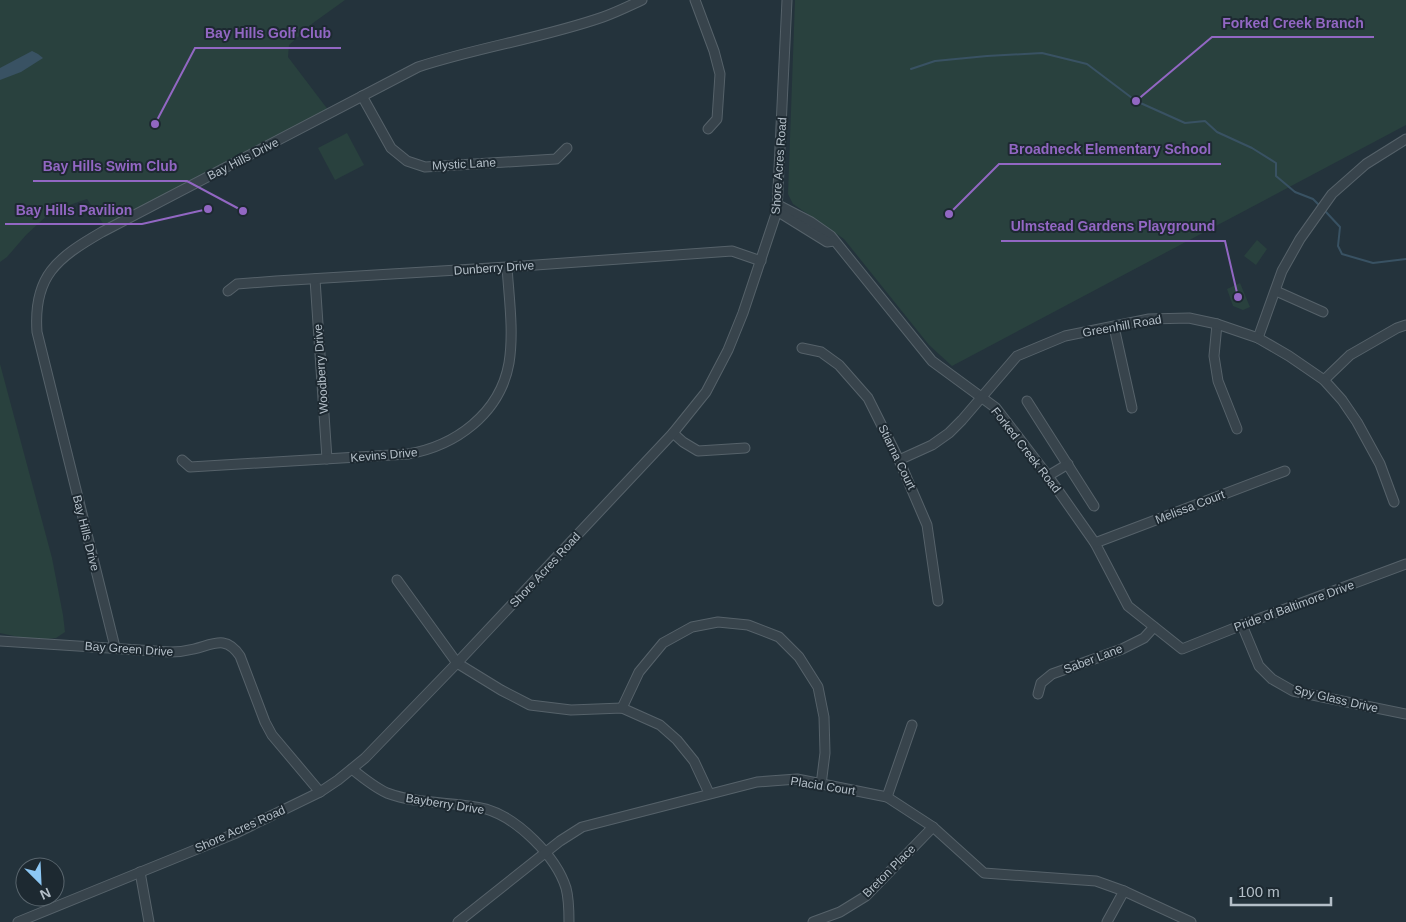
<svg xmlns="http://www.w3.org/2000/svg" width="1406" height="922" viewBox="0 0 1406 922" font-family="Arial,sans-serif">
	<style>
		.green { fill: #29413e }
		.water { fill: #395263 }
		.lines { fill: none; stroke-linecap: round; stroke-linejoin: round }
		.stream { stroke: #395263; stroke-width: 2 }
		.minor-casing { stroke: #56626a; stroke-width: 11 }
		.minor { stroke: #38444c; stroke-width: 9 }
		.labels { text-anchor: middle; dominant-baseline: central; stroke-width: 4; stroke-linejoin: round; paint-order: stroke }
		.street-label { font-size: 12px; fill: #b4bfc8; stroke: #1d2931 }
		.leader { fill: none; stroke: #9267c3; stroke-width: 2 }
		.callout-dot { fill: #9267c3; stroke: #1d2931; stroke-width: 2 }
		.callout-label { font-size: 14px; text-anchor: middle; font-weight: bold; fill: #9267c3; stroke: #1d2931; stroke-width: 4; stroke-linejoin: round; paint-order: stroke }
	</style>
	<rect width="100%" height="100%" fill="#24333c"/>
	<g class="green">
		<path d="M0 0H345L313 23 289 45 288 57 332 115 106 228 87 199 52 211 26 235 7 257 0 262Z"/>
		<path d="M795 0H1406V125L952 366 929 345 844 239 793 204 788 194Z"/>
		<path d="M347 133 364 165 335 180 318 148Z"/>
		<path d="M1257 240 1267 249 1256 265 1244 256Z"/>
		<path d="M1240 283 1250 307 1243 310 1233 306 1227 289Z"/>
		<path d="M0 364 52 558 63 615 65 632 56 638 47 639 23 638 0 633Z"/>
	</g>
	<path class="water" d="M32 51 38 54 43 58 21 72 0 80V68Z"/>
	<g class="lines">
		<g class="stream">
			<path d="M911 69 935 61 987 56 1042 53 1087 64 1136 101 1185 123 1205 121 1217 132 1252 148 1276 163V176L1295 192 1313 199 1318 204"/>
			<path d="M1326 212 1340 227 1338 246 1342 254 1373 263 1406 259"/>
		</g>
		<g class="minor-casing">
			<g id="minor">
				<path d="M695 0 714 51 720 74 717 119 708 129"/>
				<path d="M362 96 391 148 407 161 425 167 556 159 567 148"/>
				<path d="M778 205 811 222 831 236 932 361 996 408 1048 476 1095 543 1128 606 1182 649 1242 625 1406 564"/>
				<path d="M777 211 827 242 834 241"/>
				<path d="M315 279 327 459"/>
				<path d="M228 291 237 284 276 281 507 267 732 251 761 261"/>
				<path d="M1276 291 1323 312"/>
				<path d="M1217 324 1214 356 1218 381 1237 429"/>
				<path d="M1114 327 1132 408"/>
				<path d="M1258 338 1282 271 1300 239 1332 194 1366 164 1406 139"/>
				<path d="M802 348 821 352 839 365 868 398 899 460 927 525 938 601"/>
				<path d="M1324 380 1350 355 1397 328 1406 325"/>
				<path d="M1027 401 1094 506"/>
				<path d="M673 433 683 442 698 451 745 448"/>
				<path d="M182 460 190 467 408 454C455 446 500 414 509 363 514 332 509 298 507 267"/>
				<path d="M899 460 932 445 949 433 962 420 1017 356 1065 336 1149 319 1189 318 1217 324 1258 338 1289 356 1324 380 1342 400 1357 422 1380 464 1394 502"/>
				<path d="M1048 476 1068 464"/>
				<path d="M1095 543 1285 471"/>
				<path d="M397 580 457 663 501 690 530 705 571 710 622 708 660 725 677 740 694 761 709 793"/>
				<path d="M1242 625 1259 666 1272 679 1293 691 1406 714"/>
				<path d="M0 641 170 652C178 652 186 651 194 649 214 644 226 635 240 656L265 722 272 735 320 792"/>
				<path d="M115 647 37 332C33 276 57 258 102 232L418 67C479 47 543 38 603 17 617 12 629 6 642 0"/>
				<path d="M1038 694 1041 683 1052 674 1122 649 1144 638 1154 627"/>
				<path d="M622 708 639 672 663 643 692 627 718 622 748 625 779 637 799 657 818 687 824 717 825 753 821 785"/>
				<path d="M352 769C363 778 374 787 387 793 419 805 454 801 486 809 517 818 556 856 566 888 569 899 569 911 569 922"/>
				<path d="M887 797 912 725"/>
				<path d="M140 872 149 922"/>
				<path d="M18 922 234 834 320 792 338 780 365 758 457 663 673 433 706 392 728 350 743 313 777 211 787 0"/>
				<path d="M458 922 560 841 582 827 757 782 797 779 887 797 933 827 984 873 1096 881 1124 891 1191 922"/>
				<path d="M813 922 840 912 866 896 933 827"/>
				<path d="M1107 922 1124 891"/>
			</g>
		</g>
		<use href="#minor" class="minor"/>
	</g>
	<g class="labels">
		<g class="street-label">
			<text transform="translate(243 159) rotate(-27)">Bay Hills Drive</text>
			<text transform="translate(464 164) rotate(-3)">Mystic Lane</text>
			<text transform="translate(779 166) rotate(-86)">Shore Acres Road</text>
			<text transform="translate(494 268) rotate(-4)">Dunberry Drive</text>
			<text transform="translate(1122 326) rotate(-10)">Greenhill Road</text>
			<text transform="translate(321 369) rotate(-94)">Woodberry Drive</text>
			<text transform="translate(1026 450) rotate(52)">Forked Creek Road</text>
			<text transform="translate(384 455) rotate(-5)">Kevins Drive</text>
			<text transform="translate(897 457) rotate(64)">Stiarna Court</text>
			<text transform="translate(1190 507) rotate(-21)">Melissa Court</text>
			<text transform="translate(86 533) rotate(76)">Bay Hills Drive</text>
			<text transform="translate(545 570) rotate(-47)">Shore Acres Road</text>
			<text transform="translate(1294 606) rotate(-20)">Pride of Baltimore Drive</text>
			<text transform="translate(129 649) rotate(4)">Bay Green Drive</text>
			<text transform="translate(1093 659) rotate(-21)">Saber Lane</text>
			<text transform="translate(1336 699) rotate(13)">Spy Glass Drive</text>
			<text transform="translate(823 786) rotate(9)">Placid Court</text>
			<text transform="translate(445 804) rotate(9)">Bayberry Drive</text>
			<text transform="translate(240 829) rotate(-24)">Shore Acres Road</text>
			<text transform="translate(889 871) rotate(-45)">Breton Place</text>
		</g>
	</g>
	<path class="leader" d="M1136 101L1212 37H1374M155 124L195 48H341M949 214L999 164H1221M243 211L187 181H33M208 209L142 224H5M1238 297L1225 241H1001"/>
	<g class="callout-dot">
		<circle cx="1136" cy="101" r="5"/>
		<circle cx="155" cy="124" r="5"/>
		<circle cx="949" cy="214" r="5"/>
		<circle cx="243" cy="211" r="5"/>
		<circle cx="208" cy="209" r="5"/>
		<circle cx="1238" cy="297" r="5"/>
	</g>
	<g class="callout-label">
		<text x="1293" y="28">Forked Creek Branch</text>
		<text x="268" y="38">Bay Hills Golf Club</text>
		<text x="1110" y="154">Broadneck Elementary School</text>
		<text x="110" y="171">Bay Hills Swim Club</text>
		<text x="74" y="215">Bay Hills Pavilion</text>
		<text x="1113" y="231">Ulmstead Gardens Playground</text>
	</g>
	<g transform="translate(40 882) rotate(156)"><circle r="24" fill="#1d2931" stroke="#59656d"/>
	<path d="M0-4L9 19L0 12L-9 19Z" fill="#8cc7f4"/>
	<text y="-8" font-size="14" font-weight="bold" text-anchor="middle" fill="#b4bfc8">N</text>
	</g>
	<path d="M1231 897v8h100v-8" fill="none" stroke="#b4bfc8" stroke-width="2.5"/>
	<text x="1238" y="897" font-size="15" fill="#b4bfc8" stroke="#1d2931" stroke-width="4" paint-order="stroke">100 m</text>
</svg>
